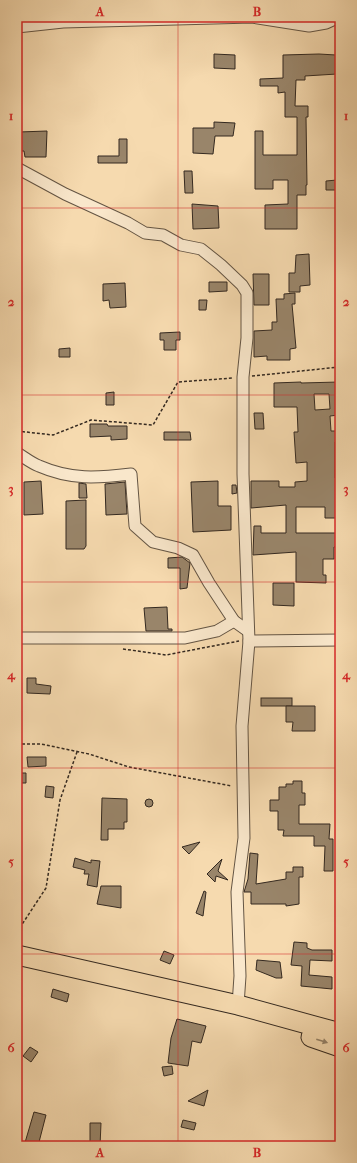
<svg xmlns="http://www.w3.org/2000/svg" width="357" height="1163" viewBox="0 0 357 1163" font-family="'IM FELL French Canon',serif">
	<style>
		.building { fill: #99856a; stroke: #342920; fill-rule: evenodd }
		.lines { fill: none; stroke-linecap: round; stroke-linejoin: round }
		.street-casing { stroke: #645544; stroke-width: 13 }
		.highway-casing { stroke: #342920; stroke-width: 21 }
		.path { stroke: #342920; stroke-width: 1.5; stroke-dasharray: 3 2; stroke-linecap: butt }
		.street { stroke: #f9e7cb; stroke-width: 11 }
		.highway { stroke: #f6daaf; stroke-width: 19 }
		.oneway { fill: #958268 }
		.grid { fill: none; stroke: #d62828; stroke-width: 1; stroke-opacity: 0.55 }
		.neatline { fill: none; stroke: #d62828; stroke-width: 1.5 }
		.grid-label { font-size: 13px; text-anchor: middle; font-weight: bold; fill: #d62828 }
	</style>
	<rect width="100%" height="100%" fill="#f6daaf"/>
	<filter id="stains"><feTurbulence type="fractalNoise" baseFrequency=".005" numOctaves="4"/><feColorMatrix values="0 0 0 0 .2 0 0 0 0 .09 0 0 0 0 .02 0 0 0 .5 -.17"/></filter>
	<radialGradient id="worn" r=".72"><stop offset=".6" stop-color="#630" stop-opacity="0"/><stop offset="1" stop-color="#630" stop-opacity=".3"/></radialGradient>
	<g class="building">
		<path d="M214 54 235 55V69L214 68Z"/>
		<path d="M319 54 336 55 337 74 305 76V80H296L295 106H308V117H306L307 185H306V195H297V229H265V205L288 204V180H273V189H255V131H263V155H297V117H285V92L278 93V86H260V79L283 78V55Z"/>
		<path d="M214 122 235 123 233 136H215L213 154 193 153V128H214Z"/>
		<path d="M47 131 46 157H25L24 151H19V132Z"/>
		<path d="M119 139H127V163H98V156H119Z"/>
		<path d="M184 171H192L193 193H185Z"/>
		<path d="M337 180V190H326V181Z"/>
		<path d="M192 204 218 206 219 228 193 229Z"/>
		<path d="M309 254 310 285 300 286V292H289V273H295L296 255Z"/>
		<path d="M253 274H269V305H254Z"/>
		<path d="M209 282H227V291L209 292Z"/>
		<path d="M125 283 126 307 110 308 109 300 103 301V284Z"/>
		<path d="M295 293V304H292L296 348 290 349V360H267V356L254 357V331L272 330V322H277L276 299H284V294Z"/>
		<path d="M199 300H207L206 310H199Z"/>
		<path d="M180 332V340H176V350H164V340H160V333Z"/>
		<path d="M70 348V357H59V349Z"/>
		<path d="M301 382V383L339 382V393L337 394 339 415 330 416 331 431H338V442H335V478H338L337 518H325V507H296V533H340V547H334V559H323V575H326V583L296 582V552L253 555 254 526H261V533H286V505L251 508V481H279V487H295V482L307 481V462L296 463 294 432H298L297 407H274V383ZM314 394H329L330 409 315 410Z"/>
		<path d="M114 392V405H106V393Z"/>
		<path d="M254 413H263L264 429H255Z"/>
		<path d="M90 424H107L108 426H127V439L111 440V436L90 437Z"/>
		<path d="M164 432H190L191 440H164Z"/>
		<path d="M41 481 43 514 24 515V482Z"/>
		<path d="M218 481V506H231V530L193 532 191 482Z"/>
		<path d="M125 482 127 514 106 515 105 484Z"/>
		<path d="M79 483 86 484 87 498H79Z"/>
		<path d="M232 485H236L237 493 232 494Z"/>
		<path d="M86 500V546L84 549H66V501Z"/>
		<path d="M182 557 190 563 187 588 180 589V568H168V558Z"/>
		<path d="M273 583H294V606L273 605Z"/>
		<path d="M167 607 168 629H172V631H146L144 608Z"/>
		<path d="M27 678H36V684L51 686 50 694 27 693Z"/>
		<rect x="261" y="698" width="31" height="8"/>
		<path d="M286 706H315V731H292L293 722H286Z"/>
		<path d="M27 757H46V766L28 767Z"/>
		<path d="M18 773H26V783H19Z"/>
		<path d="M293 781H302V793H305V805H299V824H330L329 839H333V871H324L325 846H314V836H283L284 830H278V811H270V800H279V787H286V784H293Z"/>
		<path d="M46 786 54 787 53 798 45 797Z"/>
		<path d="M102 798 127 799V822H124V829H108V840H101Z"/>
		<circle cx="149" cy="803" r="4"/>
		<path d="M200 842 189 854 182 847Z"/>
		<path d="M250 853 258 854 256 884 286 879V872H293V867H303V877H299V904L286 906V904H251V892H244L248 879Z"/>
		<path d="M75 858 91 863V860L100 861 97 887 87 885 89 874H84L85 870 73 867Z"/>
		<path d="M222 859 218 871 228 880 216 876 215 882 207 874Z"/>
		<path d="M101 886H121V908L97 904Z"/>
		<path d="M204 891 206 892 203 916 196 913Z"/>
		<path d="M294 942 307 943V948L312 950H332V961L310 960 309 975 332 977V989L301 986 302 966 291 965Z"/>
		<path d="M164 951 174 955 170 964 160 960Z"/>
		<path d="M257 960 280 962 282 978H276L256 970Z"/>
		<path d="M53 989 69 994 67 1002 51 997Z"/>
		<path d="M177 1019 206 1026 201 1043 192 1041 188 1066 168 1063 171 1038Z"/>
		<path d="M30 1047 38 1052 31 1062 23 1056Z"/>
		<path d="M172 1066 173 1074 164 1076 162 1067Z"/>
		<path d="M208 1090 204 1106 188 1101Z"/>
		<path d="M34 1112 46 1115 38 1146H24Z"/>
		<path d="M183 1120 196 1123 194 1130 181 1127Z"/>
		<path d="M90 1123H101L100 1146H90Z"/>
	</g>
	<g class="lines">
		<g class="street-casing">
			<g id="street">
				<path d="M17 27 63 22 252 17 309 26 326 23 339 17"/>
				<path d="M17 168 65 194 128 223 145 233 163 235 181 245 201 249 221 265 242 285 247 293V338L243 377V474L249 641 242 726 244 838 237 892 240 976 238 1005"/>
				<path d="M17 453C24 457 31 463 39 466 71 480 97 478 131 474L135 526 153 542 178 548 193 555 209 583 234 621 248 631"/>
				<path d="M17 638H185L217 631 234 621"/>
				<path d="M249 641 340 640"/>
			</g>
		</g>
		<g class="highway-casing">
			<g id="highway">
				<path d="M17 955 238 1005 340 1033"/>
				<path d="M311 1037 340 1047"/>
			</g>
		</g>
		<g class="path">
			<path d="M252 376 340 367"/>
			<path d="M17 431 53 435 91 420 153 425 178 382 233 378"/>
			<path d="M123 649 166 655 239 641"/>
			<path d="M17 744H41L89 754 129 767 232 786"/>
			<path d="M17 932 46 888 60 800 77 752"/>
		</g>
		<use href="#street" class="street"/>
		<use href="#highway" class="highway"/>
	</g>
	<defs><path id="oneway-solid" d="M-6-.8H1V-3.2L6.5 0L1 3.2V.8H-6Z"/></defs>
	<use class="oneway" href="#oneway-solid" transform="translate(322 1041) rotate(18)"/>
	<path class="grid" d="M178 17V1146M17 208H340M17 395H340M17 582H340M17 768H340M17 954H340"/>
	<rect width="357" height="1163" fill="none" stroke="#f6daaf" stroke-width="44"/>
	<rect x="22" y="22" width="313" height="1119" class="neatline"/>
	<g class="grid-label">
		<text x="100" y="16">A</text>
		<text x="257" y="16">B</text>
		<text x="11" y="120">1</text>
		<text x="346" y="120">1</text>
		<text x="11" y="306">2</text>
		<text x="346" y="306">2</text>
		<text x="11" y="493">3</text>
		<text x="346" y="493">3</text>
		<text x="11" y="679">4</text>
		<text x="346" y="679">4</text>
		<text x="11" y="866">5</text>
		<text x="346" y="866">5</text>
		<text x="11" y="1052">6</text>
		<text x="346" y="1052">6</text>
		<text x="100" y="1157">A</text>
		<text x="257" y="1157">B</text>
	</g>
	<rect width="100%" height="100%" filter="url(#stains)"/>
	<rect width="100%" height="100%" fill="url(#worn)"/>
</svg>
